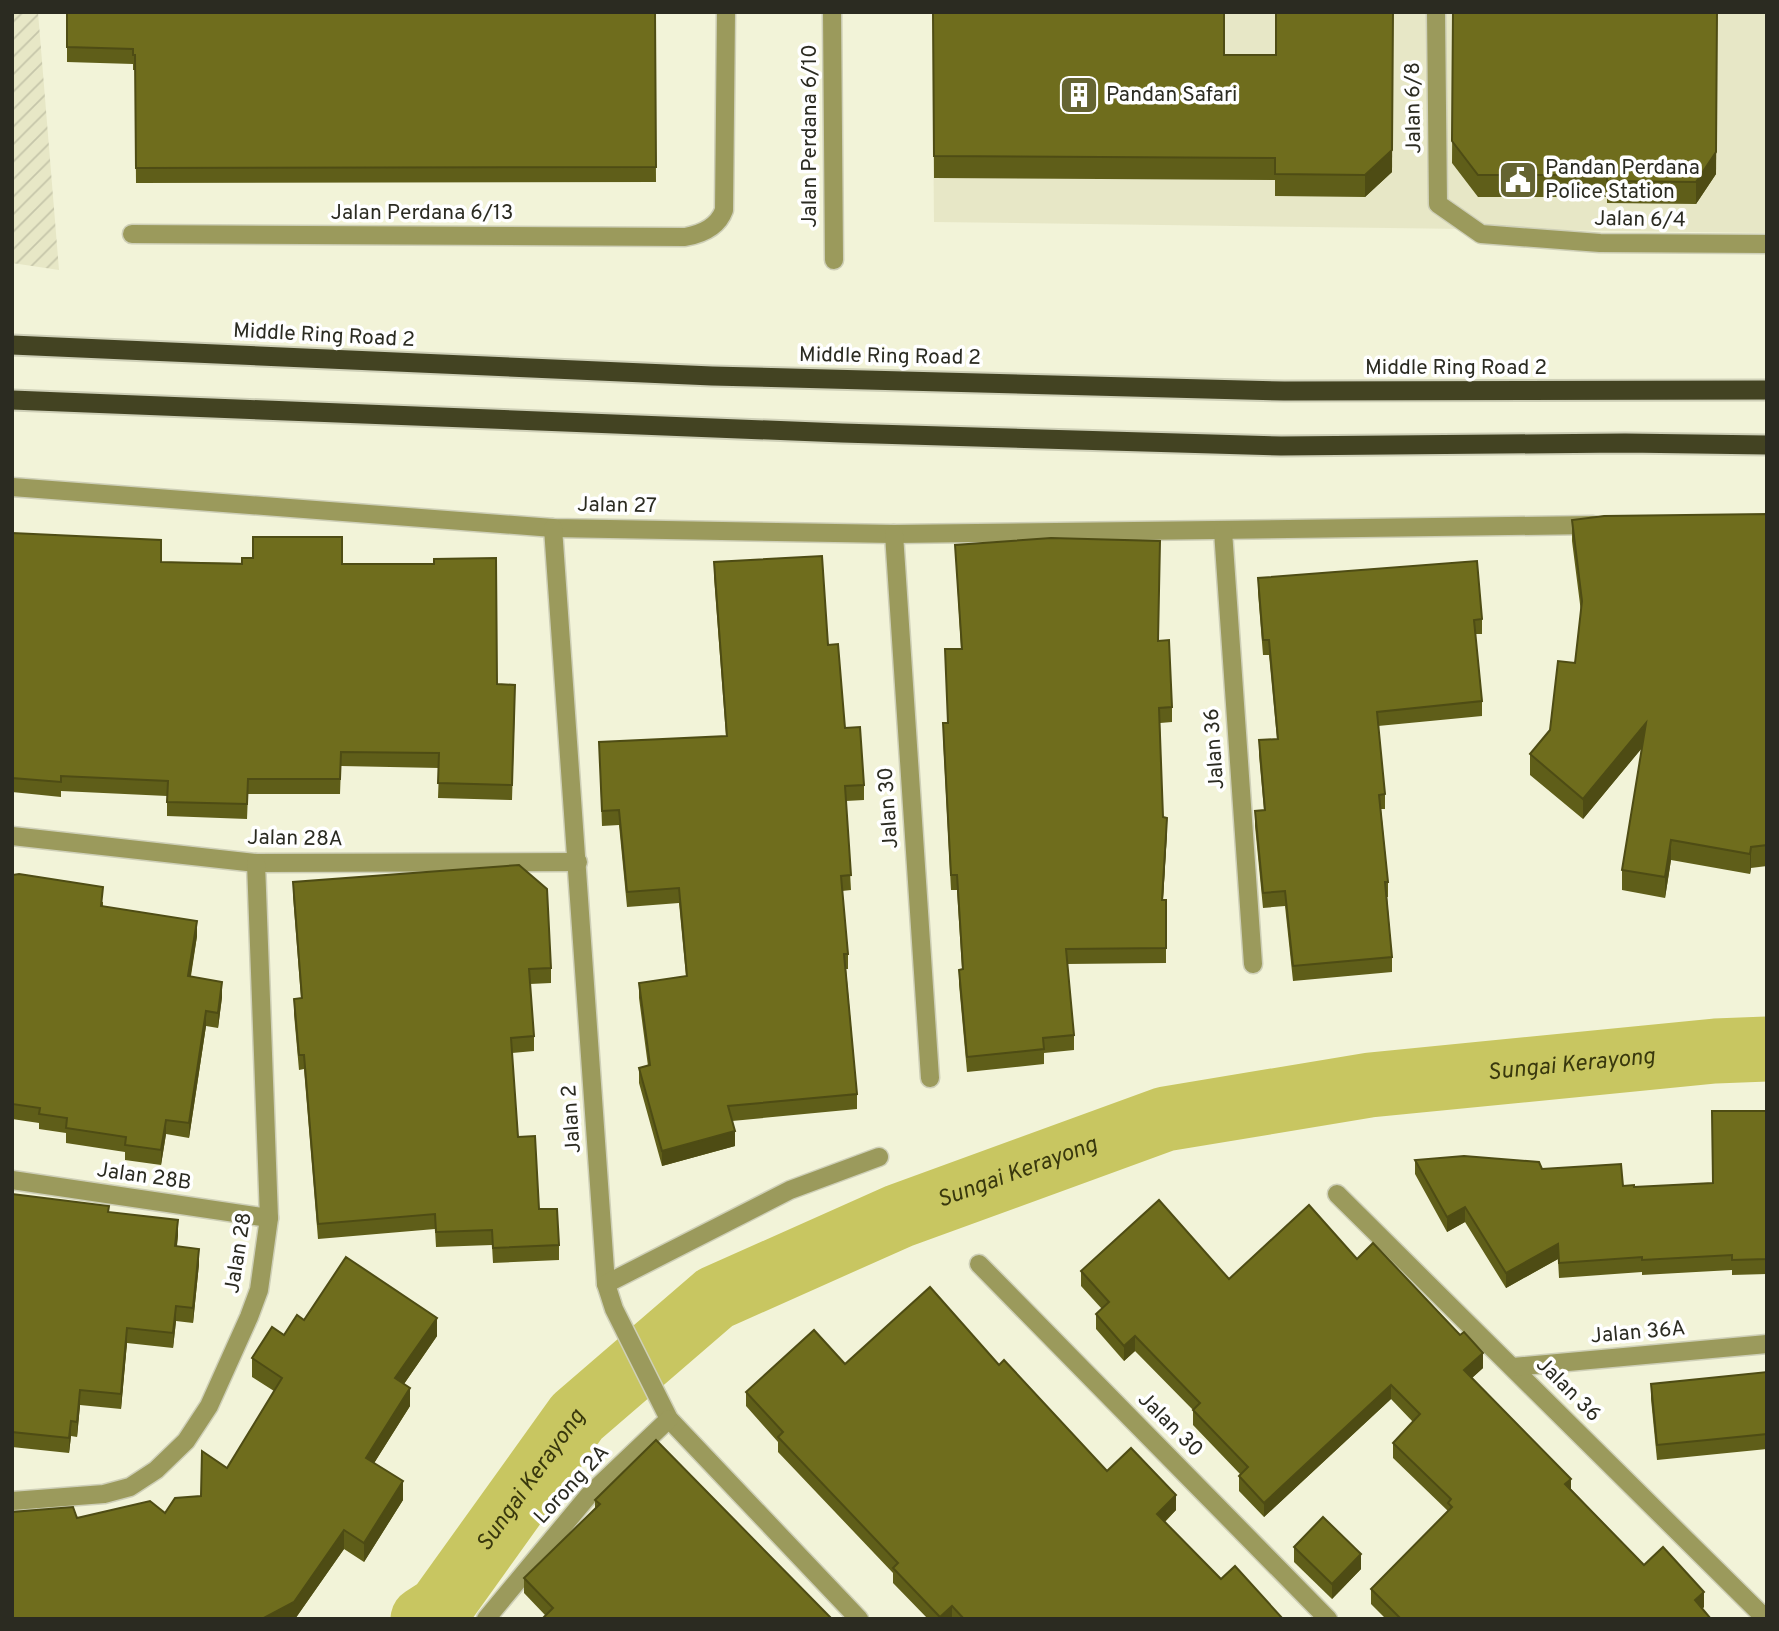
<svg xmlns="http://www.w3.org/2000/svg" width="1779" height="1631" viewBox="0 0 1779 1631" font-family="Overpass,sans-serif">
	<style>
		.built { fill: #e7e7c6 }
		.industrial { fill: url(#industrial-furrows) }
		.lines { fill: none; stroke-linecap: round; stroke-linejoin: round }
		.river { stroke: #c8c661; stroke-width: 65 }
		.minor-casing { stroke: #cecfb7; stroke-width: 21 }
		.trunk-casing { stroke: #cecfb7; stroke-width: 23 }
		.minor { stroke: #9b9a5c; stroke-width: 18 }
		.trunk { stroke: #434322; stroke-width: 19 }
		.wall { fill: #5f5e19 }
		.shaded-wall { fill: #4e4c14 }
		.building { fill: #6f6d1d; stroke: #4e4c14; stroke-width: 2 }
		.labels { text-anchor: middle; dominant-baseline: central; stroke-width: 7; stroke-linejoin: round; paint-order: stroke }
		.poi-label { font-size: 21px; fill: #2b2b21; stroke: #fff; text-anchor: start }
		.street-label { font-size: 21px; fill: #2b2b21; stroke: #fff }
		.water-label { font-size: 23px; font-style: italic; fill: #39380d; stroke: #fff }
	</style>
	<defs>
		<pattern id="industrial-furrows" width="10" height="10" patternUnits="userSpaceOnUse" patternTransform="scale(1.75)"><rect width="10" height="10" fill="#e7e7c6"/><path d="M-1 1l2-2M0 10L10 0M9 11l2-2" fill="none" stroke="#c6c6aa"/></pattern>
	</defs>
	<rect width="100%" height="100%" fill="#f2f3d8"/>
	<path class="built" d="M932 12H1767V233L934 222Z"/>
	<path class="industrial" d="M12 12H38L59 270 12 263Z"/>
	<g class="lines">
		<path class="river" id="s1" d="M423 1619 440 1608 577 1417 715 1298 899 1216 1165 1119 1370 1085 1715 1051 1767 1049"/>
		<g class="minor-casing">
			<g id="minor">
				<path d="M832 12 834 260"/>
				<path d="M1436 12 1438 204 1481 234 1600 243 1767 244"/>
				<path d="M132 234 685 237C702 234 718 227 724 210L726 12"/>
				<path d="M12 487 553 528 894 534 1593 525"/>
				<path d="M553 528 606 1284 614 1309 669 1419 859 1619"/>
				<path d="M1223 531 1253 964"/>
				<path d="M894 534 930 1078"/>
				<path d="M12 836 256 863 578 862"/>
				<path d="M12 1180 269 1218"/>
				<path d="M1337 1194 1766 1619"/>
				<path d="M979 1264 1328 1619"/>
				<path d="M606 1284 790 1190 879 1157"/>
				<path d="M1513 1367 1767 1344"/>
				<path d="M12 1501 104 1494 130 1487 156 1470 186 1441 209 1406 249 1317 259 1290 269 1218 256 863"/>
				<path d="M486 1619 589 1495 669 1419"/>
			</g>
		</g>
		<g class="trunk-casing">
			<g id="trunk">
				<path d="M12 345 712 376 1284 391 1767 390"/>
				<path d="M12 400 842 433 1281 446 1625 443 1767 445"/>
			</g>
		</g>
		<use href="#minor" class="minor"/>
		<use href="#trunk" class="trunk"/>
	</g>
	<g class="wall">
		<path d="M67 12H655L656 182 136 183 135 70H133V64L67 62Z"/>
		<path d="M933 12 1224 55 1392 172 1365 197 1275 196V180L934 178Z"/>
		<path d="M1453 12H1717L1716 174 1696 204 1607 203V197H1478L1452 163Z"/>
		<path d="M1767 514V866L1751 868 1750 874 1671 860 1665 898 1622 890V870L1642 748 1583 819 1530 775V754L1550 730 1575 663 1581 612 1572 541V520Z"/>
		<path d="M12 533 161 562 342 564 497 684 515 700 512 800 438 798 439 768 341 766 340 794H248L247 819 167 816V796L61 791V797L12 792Z"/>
		<path d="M955 545 1158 641 1172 707V722L1160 723 1163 817 1167 832 1163 900H1166V963L1067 964 1074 1035V1050L1044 1053V1064L967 1072 959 984V970L962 969 957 890H951L943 738V723H948L945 649H961Z"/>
		<path d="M714 562 828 645 845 728 864 785V800L846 801 851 890 842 891 848 954V969H846L857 1094V1109L732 1121 735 1146 662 1166 639 1083V1068L648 1066 639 998V983L686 976 679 903 627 907 619 825 602 826 599 742 726 736 714 577Z"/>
		<path d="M1258 578 1482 619V634H1475L1482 701V716L1378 726 1385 794V809H1381L1388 882V897H1387L1392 957V972L1293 981 1285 906 1263 908 1255 826V811L1264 810 1259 755V740L1277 739 1269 655H1263L1258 592Z"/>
		<path d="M12 875 103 902V906L197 936 191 976 222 997 218 1028 206 1026 189 1138 166 1134 161 1165 125 1160V1152L66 1143V1133L39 1129V1123L12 1119Z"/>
		<path d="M293 882 551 968V983L530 984 534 1036V1051L512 1053 518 1137 539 1209 559 1245V1260L493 1263 492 1245 436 1247 435 1229 318 1239 304 1069 299 1070 294 1014V999L301 998 293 896Z"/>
		<path d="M1767 1111V1274L1732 1275V1270L1642 1275V1272L1559 1278 1558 1259 1506 1288 1465 1222 1447 1232 1415 1174V1160L1542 1169 1623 1186 1634 1187 1712 1183Z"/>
		<path d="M12 1194 109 1212 178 1235 177 1246 199 1264 193 1323 176 1321 173 1348 127 1343 121 1409 80 1405 77 1437 71 1436 69 1453 12 1447Z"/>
		<path d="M1357 1259 1483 1368 1472 1378 1571 1489 1644 1565 1704 1607 1702 1609 1711 1619H1386L1371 1604V1589L1448 1511 1393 1458V1443L1413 1422 1391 1399 1264 1517 1239 1491V1476L1240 1474 1193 1425V1410L1135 1351 1124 1361 1096 1329V1314L1102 1309 1081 1286V1271L1229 1279Z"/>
		<path d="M304 1320 437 1336 404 1384 410 1406 374 1463 403 1500 364 1562 344 1549 295 1619H12V1512L77 1518 165 1513 201 1496 227 1468 274 1391 252 1377V1358Z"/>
		<path d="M845 1364 999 1365 1107 1471 1176 1510 1165 1522 1221 1579 1283 1619H928L893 1583V1573L778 1452V1442L746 1406V1392Z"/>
		<path d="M1767 1372V1449L1657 1460 1651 1399V1384Z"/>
		<path d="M595 1500 832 1619 545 1615 524 1593V1578L595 1509Z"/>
		<path d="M1294 1547 1361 1569 1332 1599 1294 1562Z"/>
	</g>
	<g class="shaded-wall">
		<path d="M1393 12 1392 172 1365 197V175Z"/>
		<path d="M1717 12 1716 174 1696 204V182Z"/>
		<path d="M1646 723V743L1583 819V799Z"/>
		<path d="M1167 818V832L1162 915V900Z"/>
		<path d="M1671 840V860L1665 898V877Z"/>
		<path d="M1751 847V868L1750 874V854Z"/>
		<path d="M197 921V936L188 991V976Z"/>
		<path d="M222 982V997L218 1028V1013Z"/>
		<path d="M206 1011V1026L189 1138V1123Z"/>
		<path d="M166 1120V1134L161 1165V1150Z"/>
		<path d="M735 1131V1146L662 1166V1151Z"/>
		<path d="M1465 1207V1222L1447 1232V1217Z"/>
		<path d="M178 1220V1235L175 1261V1246Z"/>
		<path d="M1558 1244V1259L1506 1288V1273Z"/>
		<path d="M199 1249V1264L193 1323V1308Z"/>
		<path d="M176 1306V1321L173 1348V1333Z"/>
		<path d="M437 1318V1336L395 1397V1378Z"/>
		<path d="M127 1328V1343L121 1409V1394Z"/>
		<path d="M1135 1336V1351L1124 1361V1346Z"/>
		<path d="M1483 1353V1368L1464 1385V1370Z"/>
		<path d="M1391 1385V1399L1264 1517V1503Z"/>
		<path d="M410 1388V1406L366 1476V1458Z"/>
		<path d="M80 1390V1405L77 1437V1422Z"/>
		<path d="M71 1421V1436L69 1453V1438Z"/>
		<path d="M1571 1479V1494L1565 1484Z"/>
		<path d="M403 1481V1500L364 1562V1543Z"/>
		<path d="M1176 1495V1510L1157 1529V1514Z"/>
		<path d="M344 1530V1549L295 1619H262Z"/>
		<path d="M1361 1554V1569L1332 1599V1584Z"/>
		<path d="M1704 1592V1607L1695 1615V1600Z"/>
		<path d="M952 1606V1619H940V1617Z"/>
	</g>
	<g class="building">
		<path d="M67 12H655L656 167 136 168 135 55H133V49L67 47Z"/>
		<path d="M933 12H1224V55H1276V12H1393L1392 150 1365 175 1275 174V158L934 156Z"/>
		<path d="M1453 12H1717L1716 152 1696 182 1607 181V175H1478L1452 141Z"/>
		<path d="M1767 514V845L1751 847 1750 854 1671 840 1665 877 1622 870 1646 723 1583 799 1530 754 1550 730 1558 661 1575 663 1582 601 1572 520 1604 516Z"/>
		<path d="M12 533 161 540V562L242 564V558H253V537H342V564H434V559L496 558 497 684 515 685 512 785 438 783 439 753 341 752 340 779H248L247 804 167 802 168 781 61 776V782L12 778Z"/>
		<path d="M1051 538 1160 541 1158 641 1169 640 1172 707 1159 708 1163 817 1167 818 1162 900H1166V948L1066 949 1074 1035 1043 1038 1044 1049 967 1057 959 970 963 969 957 875H951L943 723H948L945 649H962L955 545Z"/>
		<path d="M822 556 828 645 838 644 845 728 860 727 864 785 845 786 851 875 841 876 848 954H844L857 1094 728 1106 735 1131 662 1151 639 1068 650 1065 639 983 687 976 679 888 627 892 619 810 602 811 599 742 727 736 714 562Z"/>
		<path d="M1477 561 1482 619 1474 620 1482 701 1377 712 1385 794 1379 795 1388 882H1385L1392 957 1293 966 1285 891 1263 893 1255 811 1265 810 1259 740 1278 739 1269 640H1263L1258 578Z"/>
		<path d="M519 865 547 889 551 968 529 969 534 1036 511 1038 518 1137 535 1136 539 1209H557L559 1245 493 1248 492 1230 436 1232 435 1214 318 1224 304 1055H299L294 999 302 998 293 882Z"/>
		<path d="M19 874 103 887 101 906 197 921 188 976 222 982 218 1013 206 1011 189 1123 166 1120 161 1150 125 1145 126 1137 66 1128 67 1118 39 1114 40 1108 12 1104V875Z"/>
		<path d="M1712 1111H1767V1259L1732 1260V1255L1642 1260V1257L1559 1263 1558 1244 1506 1273 1465 1207 1447 1217 1415 1160 1464 1156 1539 1162 1542 1169 1621 1164 1623 1186 1634 1185V1187L1713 1183Z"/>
		<path d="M12 1194 109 1206 108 1212 178 1220 175 1246 199 1249 193 1308 176 1306 173 1333 127 1328 121 1394 80 1390 77 1422 71 1421 69 1438 12 1432Z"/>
		<path d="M1159 1200 1229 1279 1309 1205 1357 1259 1373 1243 1460 1335 1464 1332 1483 1353 1464 1370 1571 1479 1565 1484 1644 1565 1663 1547 1704 1592 1695 1600 1711 1619H1401L1371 1589 1452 1507 1448 1503 1451 1499 1393 1443 1420 1414 1391 1385 1264 1503 1239 1476 1248 1467 1193 1410 1200 1403 1135 1336 1124 1346 1096 1314 1109 1302 1081 1271Z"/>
		<path d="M346 1257 437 1318 395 1378 410 1388 366 1458 403 1481 364 1543 344 1530 294 1602 262 1619H12V1539H13L12 1512 73 1507 77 1518 150 1501 165 1513 175 1498 201 1496 202 1451 227 1468 282 1378 252 1358 272 1327 284 1335 297 1315 304 1320Z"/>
		<path d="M930 1287 999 1365 1004 1360 1107 1471 1131 1448 1176 1495 1157 1514 1221 1579 1235 1566 1283 1619H964L952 1606 940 1617 893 1568 898 1563 778 1437 783 1432 746 1392 814 1330 845 1364Z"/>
		<path d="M1767 1372V1434L1657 1445 1651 1384Z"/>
		<path d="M656 1440 832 1619H542L553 1608 524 1578 600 1504 595 1500Z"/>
		<path d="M1323 1517 1361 1554 1332 1584 1294 1547Z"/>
	</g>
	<defs>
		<g id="building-square" transform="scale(2.0125)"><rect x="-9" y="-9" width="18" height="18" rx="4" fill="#656431" stroke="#fff"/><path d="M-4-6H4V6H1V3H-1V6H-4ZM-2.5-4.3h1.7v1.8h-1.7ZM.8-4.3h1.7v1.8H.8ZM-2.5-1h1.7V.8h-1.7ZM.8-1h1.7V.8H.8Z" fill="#fff"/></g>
		<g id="civic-square" transform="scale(2.0125)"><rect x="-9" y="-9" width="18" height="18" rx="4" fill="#656431" stroke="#fff"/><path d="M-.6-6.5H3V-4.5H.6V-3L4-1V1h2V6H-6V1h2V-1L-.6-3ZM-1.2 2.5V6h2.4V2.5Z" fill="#fff"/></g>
	</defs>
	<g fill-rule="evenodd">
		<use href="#building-square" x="1079" y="95"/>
		<use href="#civic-square" x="1518" y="180"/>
	</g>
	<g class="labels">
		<g class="poi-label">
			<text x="1106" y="95">Pandan Safari</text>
			<text x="1545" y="168">Pandan Perdana<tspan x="1545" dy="24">Police Station</tspan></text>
		</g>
		<g class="street-label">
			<text transform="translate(1414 108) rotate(-91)">Jalan 6/8</text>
			<text transform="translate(810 136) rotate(-90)">Jalan Perdana 6/10</text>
			<text x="422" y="213">Jalan Perdana 6/13</text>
			<text transform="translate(1640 220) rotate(1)">Jalan 6/4</text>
			<text transform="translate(324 336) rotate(3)">Middle Ring Road 2</text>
			<text transform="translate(890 357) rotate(1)">Middle Ring Road 2</text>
			<text x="1456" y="368">Middle Ring Road 2</text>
			<text transform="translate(617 506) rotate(1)">Jalan 27</text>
			<text transform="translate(1215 749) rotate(-94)">Jalan 36</text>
			<text transform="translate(889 808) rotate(-94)">Jalan 30</text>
			<text transform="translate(295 839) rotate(1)">Jalan 28A</text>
			<text transform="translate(572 1119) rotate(-94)">Jalan 2</text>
			<text transform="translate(144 1177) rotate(8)">Jalan 28B</text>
			<text transform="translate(239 1253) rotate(-81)">Jalan 28</text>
			<text transform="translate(1638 1333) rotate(-5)">Jalan 36A</text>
			<text transform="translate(1568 1390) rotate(45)">Jalan 36</text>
			<text transform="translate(1170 1425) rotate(45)">Jalan 30</text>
			<text transform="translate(572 1485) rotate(-47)">Lorong 2A</text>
		</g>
		<g class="water-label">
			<text stroke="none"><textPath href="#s1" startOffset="1332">Sungai Kerayong</textPath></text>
			<text stroke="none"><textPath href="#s1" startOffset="765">Sungai Kerayong</textPath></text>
			<text stroke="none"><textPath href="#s1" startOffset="177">Sungai Kerayong</textPath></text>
		</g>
	</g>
	<rect width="1779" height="1631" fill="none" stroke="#2b2b21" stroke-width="28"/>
</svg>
